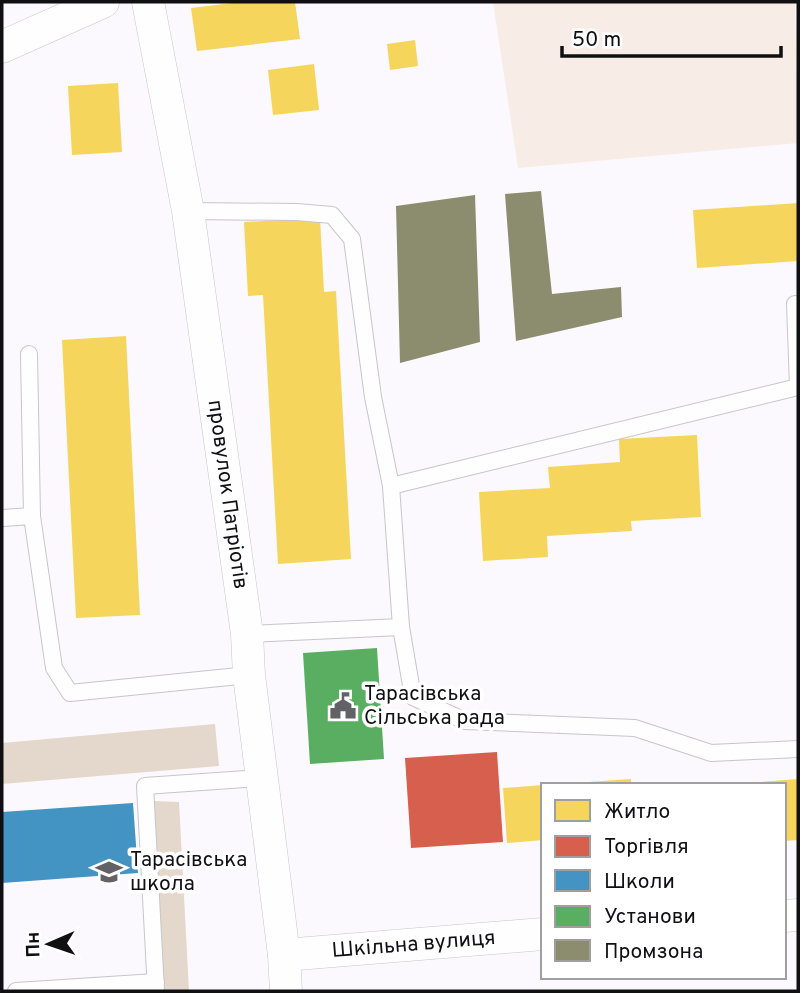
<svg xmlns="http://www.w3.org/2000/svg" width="800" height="993" viewBox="0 0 800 993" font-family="Overpass,sans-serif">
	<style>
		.green { fill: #f7ede6 }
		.forest { fill: #e4d7cb }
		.homes { fill: #f6d55c }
		.shops { fill: #d6604d }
		.schools { fill: #4393c3 }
		.public { fill: #5aae61 }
		.industry { fill: #8c8c6e }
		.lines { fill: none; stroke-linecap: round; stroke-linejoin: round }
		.service-casing { stroke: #c7c5c9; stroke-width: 18 }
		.minor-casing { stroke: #c7c5c9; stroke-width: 33 }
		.service { stroke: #fefeff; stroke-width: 16 }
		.minor { stroke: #fefeff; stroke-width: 32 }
		.labels { text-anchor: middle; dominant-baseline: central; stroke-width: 7; stroke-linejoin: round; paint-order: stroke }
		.street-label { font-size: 21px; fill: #100f12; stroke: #fff }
		.poi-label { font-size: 21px; fill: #100f12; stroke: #fff; text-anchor: start }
	</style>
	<rect width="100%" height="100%" fill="#fbf9fe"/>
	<path class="green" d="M493 2H795L798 143 518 168Z"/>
	<g class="forest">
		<path d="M215 724 219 766 2 784V743Z"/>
		<path d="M154 801 179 802 189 991H162Z"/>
	</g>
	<g class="homes">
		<path d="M241 2H295L300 39 197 51 191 8Z"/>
		<path d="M415 40 418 66 390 70 387 44Z"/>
		<path d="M314 64 319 110 273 115 268 70Z"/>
		<path d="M118 83 122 152 72 155 68 86Z"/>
		<path d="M798 203V261L697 268 693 210Z"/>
		<path d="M320 218 324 292 336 291 351 559 278 564 263 295 248 296 244 222Z"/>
		<path d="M126 336 140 615 76 618 62 340Z"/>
		<path d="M697 435 701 517 631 521 632 531 547 536 548 557 483 561 479 492 550 488 548 467 620 462 619 439Z"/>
		<path d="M631 779V785H574V783Z"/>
		<path d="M798 779V840L784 841V785H747V783Z"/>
		<path d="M543 785V840L507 843 503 788Z"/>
	</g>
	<path class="shops" d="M497 752 503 842 411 848 405 758Z"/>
	<path class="schools" d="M133 803 138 873 2 883V812Z"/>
	<path class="public" d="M377 648 384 759 310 764 303 653Z"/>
	<g class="industry">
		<path d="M541 191 552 294 621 287 622 317 516 341 505 194Z"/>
		<path d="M475 195 480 342 400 363 396 206Z"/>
	</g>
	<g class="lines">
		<g class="service-casing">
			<g id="service">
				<path d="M188 211 296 212 332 215 352 239 373 397 391 486 401 627 247 634"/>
				<path d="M29 354 32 516"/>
				<path d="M391 486 798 387 795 304"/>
				<path d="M2 518 32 516 54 668 70 693 249 675"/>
				<path d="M401 627 413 697 465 721 635 728 711 753 798 749"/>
				<path d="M16 991 156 982"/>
				<path d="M156 991 145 786 261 778"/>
			</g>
		</g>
		<g class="minor-casing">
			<g id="minor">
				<path id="s1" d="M148 2 188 211 247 634 249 675 284 955 286 991"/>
				<path d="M2 47 103 2"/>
				<path d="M784 916 798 915"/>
				<path id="s2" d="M284 955 543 934"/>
			</g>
		</g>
		<use href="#service" class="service"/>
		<use href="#minor" class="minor"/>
	</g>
	<defs>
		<g id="civic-bare" transform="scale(2.1)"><path d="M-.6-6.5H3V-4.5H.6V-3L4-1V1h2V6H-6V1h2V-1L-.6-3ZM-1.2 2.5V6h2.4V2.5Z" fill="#626165" stroke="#fff" stroke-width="2.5" paint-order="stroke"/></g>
		<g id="school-bare" transform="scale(2.1)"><path d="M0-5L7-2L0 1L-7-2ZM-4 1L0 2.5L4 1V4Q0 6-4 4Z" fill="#626165" stroke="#fff" stroke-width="2.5" paint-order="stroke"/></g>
	</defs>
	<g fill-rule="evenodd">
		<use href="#civic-bare" x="343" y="706"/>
		<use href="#school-bare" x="109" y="872"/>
	</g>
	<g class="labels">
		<g class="street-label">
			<text stroke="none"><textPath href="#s1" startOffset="499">провулок Патріотів</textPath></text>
			<text stroke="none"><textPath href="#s2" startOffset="130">Шкільна вулиця</textPath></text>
		</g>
		<g class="poi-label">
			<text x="364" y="694">Тарасівська<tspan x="364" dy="24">Сільська рада</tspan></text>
			<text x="130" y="860">Тарасівська<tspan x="130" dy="24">школа</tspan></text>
		</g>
	</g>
	<rect width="800" height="993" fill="none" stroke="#100f12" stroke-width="7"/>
	<rect x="541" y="783" width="245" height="196" fill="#ffffff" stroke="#9f9fa0" stroke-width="2"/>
	<rect x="555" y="800" width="35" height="21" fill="#f6d55c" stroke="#9f9fa0" stroke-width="2"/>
	<text x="604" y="818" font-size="21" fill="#100f12">Житло</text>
	<rect x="555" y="836" width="35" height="21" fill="#d6604d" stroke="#9f9fa0" stroke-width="2"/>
	<text x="604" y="853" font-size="21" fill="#100f12">Торгівля</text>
	<rect x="555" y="870" width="35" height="21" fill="#4393c3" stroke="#9f9fa0" stroke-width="2"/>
	<text x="604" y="888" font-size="21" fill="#100f12">Школи</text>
	<rect x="555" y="906" width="35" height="21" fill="#5aae61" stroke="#9f9fa0" stroke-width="2"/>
	<text x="604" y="923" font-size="21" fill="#100f12">Установи</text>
	<rect x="555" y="940" width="35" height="21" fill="#8c8c6e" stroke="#9f9fa0" stroke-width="2"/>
	<text x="604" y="958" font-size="21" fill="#100f12">Промзона</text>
	<g transform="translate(49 944) rotate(268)" stroke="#ffffff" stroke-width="5" paint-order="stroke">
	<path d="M0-5L12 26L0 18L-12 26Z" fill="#100f12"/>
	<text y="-10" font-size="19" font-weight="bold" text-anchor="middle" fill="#100f12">Пн</text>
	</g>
	<path d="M562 46v10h219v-10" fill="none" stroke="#100f12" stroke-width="3.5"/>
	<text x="572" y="46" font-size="21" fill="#100f12" stroke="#ffffff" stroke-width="5" paint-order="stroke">50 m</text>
</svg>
